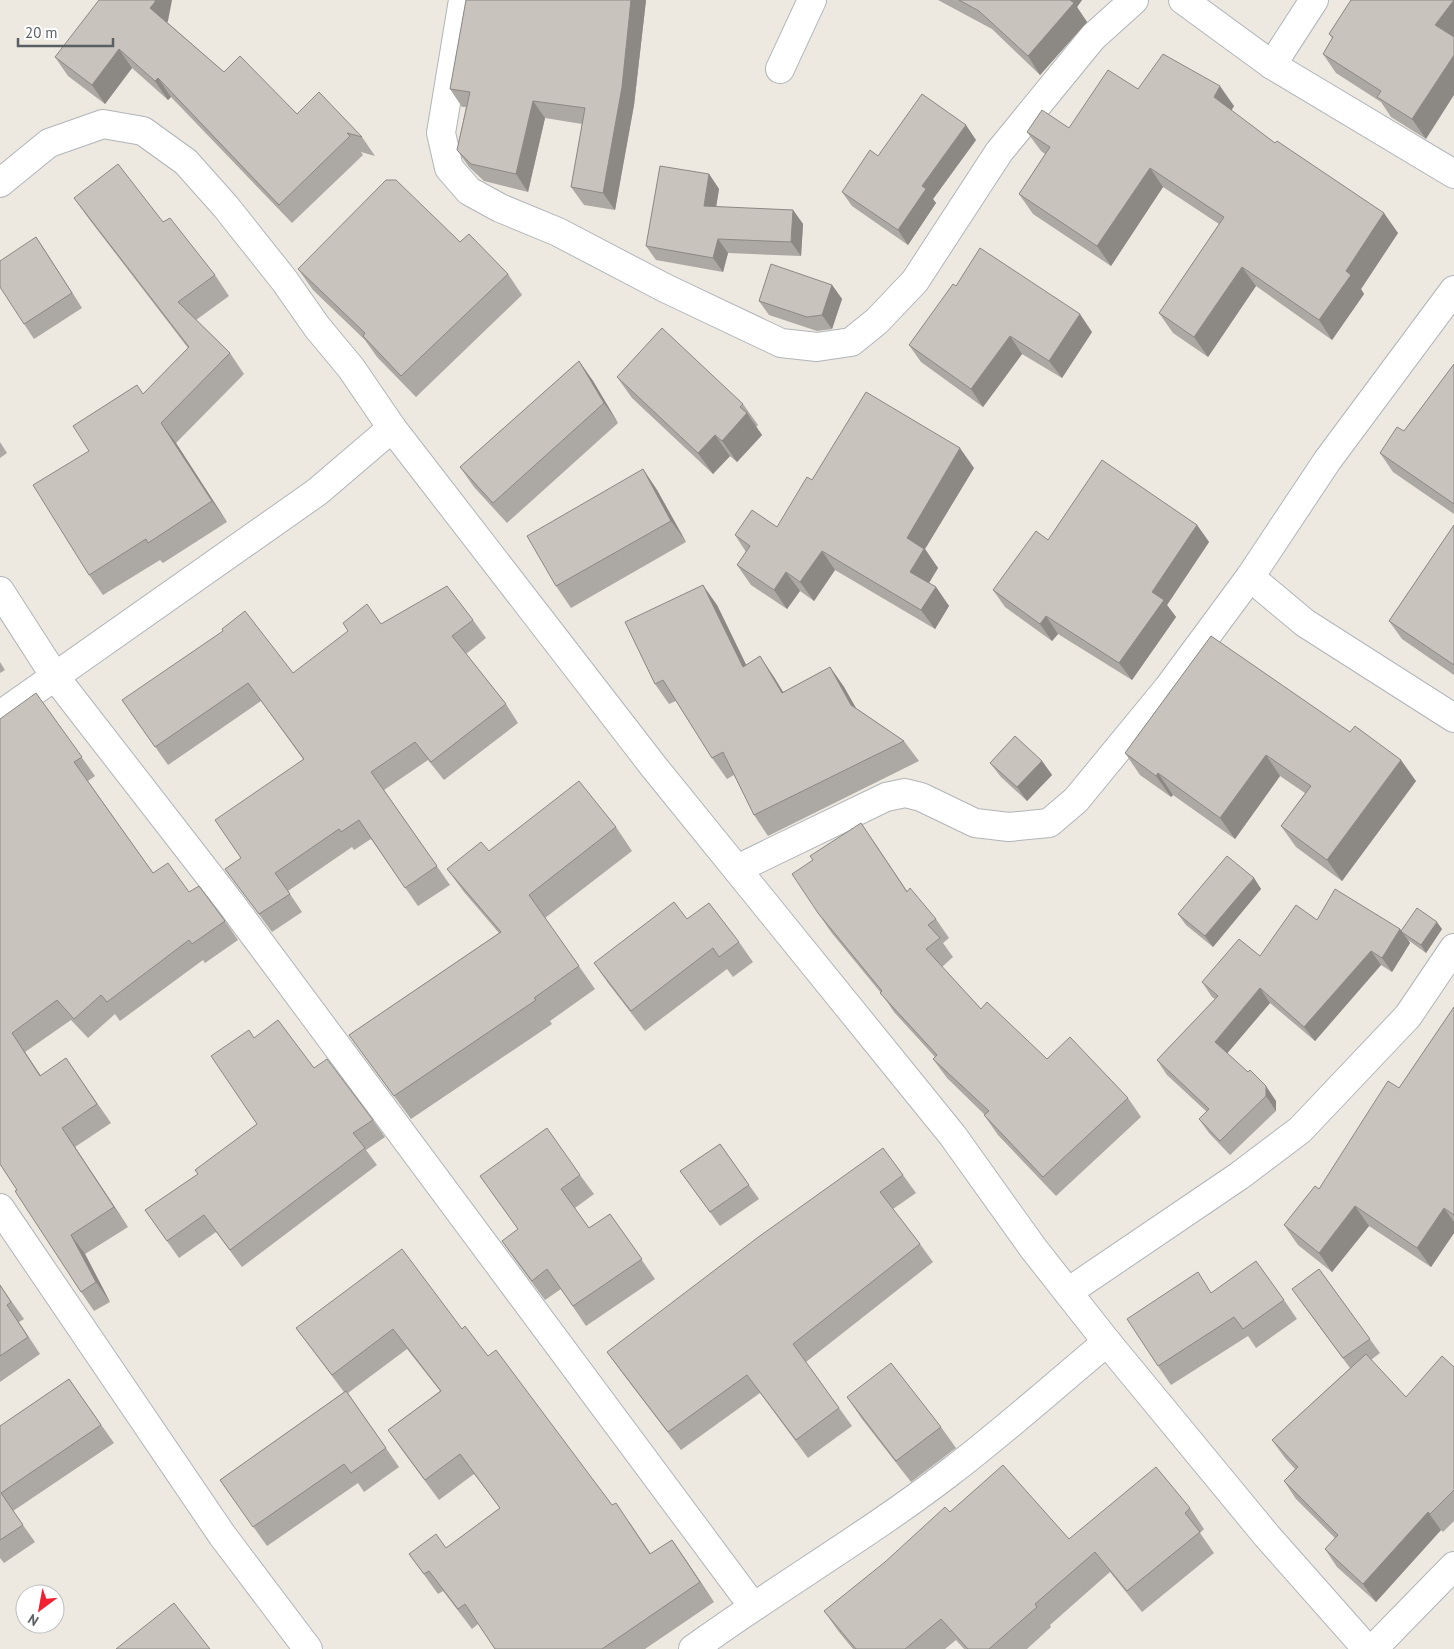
<svg xmlns="http://www.w3.org/2000/svg" width="1454" height="1649" viewBox="0 0 1454 1649" font-family="'PT Sans',sans-serif">
	<style>
		.lines { fill: none; stroke-linecap: round; stroke-linejoin: round }
		.street-casing { stroke: #b1b5b9; stroke-width: 30 }
		.street { stroke: #fff; stroke-width: 28 }
		.wall { fill: #aca8a3 }
		.shaded-wall { fill: #8c8884 }
		.building { fill: #c8c3bd; stroke: #8c8884 }
	</style>
	<rect width="100%" height="100%" fill="#ede8e0"/>
	<g class="lines">
		<g class="street-casing">
			<g id="street">
				<path d="M463 0 441 133 449 168 469 191 500 208 558 232 665 288 781 343 817 347 851 342 877 321 915 281 999 152 1093 37 1134 0"/>
				<path d="M1183 0 1272 65 1454 174"/>
				<path d="M1272 65 1314 0"/>
				<path d="M780 69 812 0"/>
				<path d="M0 183 49 143 103 124 143 131 186 162 226 207 284 280 317 327 351 368 392 428"/>
				<path d="M1250 577 1305 623 1454 718"/>
				<path d="M0 591 56 678 229 901 752 1605"/>
				<path d="M0 715 317 492 392 428 654 767 953 1136 1033 1248 1107 1342 1267 1536 1367 1649"/>
				<path d="M737 869 886 797 905 793 921 797 975 823 1009 827 1049 823 1076 800 1168 688 1250 577 1327 461 1454 290"/>
				<path d="M0 1208 222 1535 308 1649"/>
				<path d="M1068 1292 1239 1176 1300 1130 1408 1016 1454 948"/>
				<path d="M693 1649C777 1588 867 1536 949 1473 1003 1432 1054 1386 1107 1342"/>
				<path d="M1373 1649 1454 1566"/>
			</g>
		</g>
		<use href="#street" class="street"/>
	</g>
	<g class="wall">
		<path d="M466 0H646L634 105 615 210 584 205 571 187 582 124 545 118 528 192 484 181 469 167 457 150 466 107H462L450 89Z"/>
		<path d="M938 0H1082L1077 7 1087 22 1040 75 992 29Z"/>
		<path d="M1351 0 1426 139 1391 117 1381 102 1336 73 1323 54 1332 38 1329 34Z"/>
		<path d="M168 21 167 22 224 72 297 114 362 137 375 156 361 152 363 155 292 223 171 97 168 100 132 68 105 104 68 76 55 57Z"/>
		<path d="M1138 89 1234 106 1231 111 1398 233 1361 289 1364 294 1332 340 1256 286 1208 357 1173 333 1159 313 1219 224 1163 187 1111 266 1033 214 1019 194 1045 154 1041 151 1027 132 1069 128Z"/>
		<path d="M976 140 933 199 936 203 908 245 852 206 842 192 878 156Z"/>
		<path d="M709 174 719 189 716 207 793 210 803 224 801 256 728 253 723 272 656 260 646 246Z"/>
		<path d="M74 198 163 222 215 275 229 296 196 320 230 353 244 374 176 443 227 522 163 563 160 560 103 595 89 575V451L143 394 188 348 89 219Z"/>
		<path d="M36 237 82 308 34 339 24 324Z"/>
		<path d="M460 242 508 274 522 295 416 397 377 357 365 340 313 290 298 269Z"/>
		<path d="M832 285 842 299 832 329 817 331 769 315 759 301Z"/>
		<path d="M956 286 1092 332 1062 378 1022 354 983 407 921 362 909 345Z"/>
		<path d="M579 361 593 381 618 423 507 523 474 487 460 467Z"/>
		<path d="M1454 364V514L1393 472 1380 453 1404 431Z"/>
		<path d="M617 377 743 404 758 425 756 427 762 435 737 462 730 456 713 474 632 398Z"/>
		<path d="M0 442 7 453 0 458Z"/>
		<path d="M974 468 925 549 938 568 929 583 936 587 949 606 935 629 835 570 814 601 800 591 787 609 751 585 737 565 746 552 735 535 777 527 812 480Z"/>
		<path d="M643 469 657 490 686 542 571 608 556 586Z"/>
		<path d="M1197 525 1209 542 1167 605 1176 617 1132 680 1058 634 1052 641 1005 607 993 590 1048 540Z"/>
		<path d="M1454 525V675L1402 639 1389 621Z"/>
		<path d="M717 605 746 665 760 656 783 692 830 667 844 687 856 708 904 741 919 761 768 836 754 815 734 775 727 779 712 758 676 701 669 704 655 684Z"/>
		<path d="M473 620 486 638 466 654 506 704 518 723 444 780 428 760 384 790 450 885 418 906 371 839 354 850 352 847 288 891 302 912 272 932 225 869 241 858 303 759 261 701 168 765 122 700 293 673 381 624Z"/>
		<path d="M1211 636 1416 781 1342 881 1296 847 1281 826 1305 793 1280 776 1235 839 1173 795 1171 797 1140 775 1125 753Z"/>
		<path d="M0 662 5 670 0 673Z"/>
		<path d="M36 693 95 776 88 781 153 873 189 892 225 921 238 940 205 963 203 960 120 1021 115 1014 88 1038 71 1020 25 1052 41 1076 66 1058 111 1123 75 1147 128 1227 85 1254 110 1302 94 1311 81 1292 17 1190 0 1164Z"/>
		<path d="M1042 761 1052 775 1027 801 1001 777 990 763Z"/>
		<path d="M616 827 632 851 545 918 595 989 550 1021 552 1024 411 1119 349 1035 499 933 464 892 447 869 489 851Z"/>
		<path d="M874 842 907 891 936 919 949 938 943 943 953 957 942 967 981 1009 1047 1059 1128 1098 1141 1117 1056 1196 998 1135 984 1115H985L947 1078 933 1059 935 1057 894 1012 881 993 831 932 818 913Z"/>
		<path d="M1254 878 1261 889 1213 947 1186 925 1178 914Z"/>
		<path d="M687 919 739 942 753 962 733 977 727 969 645 1031 608 983 594 963Z"/>
		<path d="M1317 920 1400 929 1401 931 1442 929 1426 953 1408 940 1410 943 1392 972 1381 965 1315 1041 1270 1003 1227 1053 1276 1101V1111L1230 1155 1209 1133 1199 1119 1207 1112 1167 1075 1157 1060 1215 999 1212 997 1202 982 1260 956Z"/>
		<path d="M1454 1007V1233L1431 1267 1369 1226 1332 1272 1298 1245 1284 1225 1319 1189 1399 1088Z"/>
		<path d="M254 1038 314 1068 373 1120 385 1137 366 1150 377 1165 242 1267 216 1232 179 1258 145 1210 198 1174 257 1124Z"/>
		<path d="M720 1144 759 1199 720 1226 680 1171Z"/>
		<path d="M580 1175 594 1194 575 1208 589 1228 610 1214 655 1279 586 1326 561 1289 545 1300 516 1261 502 1241 518 1229 480 1176Z"/>
		<path d="M903 1175 916 1193 893 1209 920 1244 933 1262 806 1362 852 1426 808 1458 760 1393 681 1450 620 1370 607 1352Z"/>
		<path d="M1319 1269 1380 1353 1371 1360 1406 1397 1454 1367V1521L1443 1532 1441 1530 1376 1602 1337 1567 1325 1549 1335 1538 1296 1499 1284 1481 1295 1469 1285 1458 1272 1440 1350 1368 1302 1303Z"/>
		<path d="M0 1285 24 1319 19 1322 40 1354 0 1382Z"/>
		<path d="M1212 1293 1284 1300 1297 1319 1256 1348 1248 1336 1171 1385 1158 1366Z"/>
		<path d="M296 1328 462 1329 488 1356 612 1505 630 1523 651 1554 672 1540 714 1602 645 1649H495L478 1624 472 1629 443 1591 438 1594 409 1554 446 1548 500 1508 474 1474 439 1500 402 1450 388 1430 440 1391 407 1349 348 1393 399 1467 364 1492 358 1483 267 1546 220 1480 344 1392Z"/>
		<path d="M69 1379 114 1443 13 1511 35 1542 4 1563 0 1558V1426Z"/>
		<path d="M847 1397 941 1427 956 1448 911 1482 862 1419Z"/>
		<path d="M1190 1508 1204 1529 1200 1533 1214 1553 1142 1612 1110 1572 1050 1625 1051 1627 1027 1649H964L956 1640 945 1649H853L839 1632 824 1611 950 1512 1069 1539Z"/>
	</g>
	<g class="shaded-wall">
		<path d="M155 0H172L168 21 163 27 150 8Z"/>
		<path d="M631 0H646L634 105 615 210 603 193Z"/>
		<path d="M1067 0H1082L1077 7 1087 22 1040 75 1028 56Z"/>
		<path d="M1454 0V37L1435 25Z"/>
		<path d="M119 49 132 68 105 104 92 85Z"/>
		<path d="M1454 55V95L1426 139 1412 119Z"/>
		<path d="M158 78 171 97 168 100 155 81Z"/>
		<path d="M1220 86 1234 106 1227 117 1214 97Z"/>
		<path d="M533 101 545 118 528 192 516 174Z"/>
		<path d="M966 125 976 140 933 199 936 203 908 245 898 230 922 186Z"/>
		<path d="M1150 168 1163 187 1111 266 1097 246Z"/>
		<path d="M709 174 719 189 714 220 704 206Z"/>
		<path d="M793 210 803 224 801 256 791 242Z"/>
		<path d="M1384 213 1398 233 1361 289 1364 294 1332 340 1319 320 1346 271Z"/>
		<path d="M36 237 46 252 82 308 72 293Z"/>
		<path d="M718 239 728 253 723 272 713 258Z"/>
		<path d="M1242 267 1256 286 1208 357 1194 337Z"/>
		<path d="M832 285 842 299 832 329 822 315Z"/>
		<path d="M1080 314 1092 332 1062 378 1049 361Z"/>
		<path d="M1010 336 1022 354 983 407 971 389Z"/>
		<path d="M579 361 593 381 618 423 604 403Z"/>
		<path d="M747 413 762 435 737 462 722 441Z"/>
		<path d="M161 423 176 443 227 522 212 501Z"/>
		<path d="M715 435 730 456 713 474 698 453Z"/>
		<path d="M960 448 974 468 925 549 938 568 924 591 910 572 907 538Z"/>
		<path d="M643 469 657 490 686 542 671 521Z"/>
		<path d="M1197 525 1209 542 1167 605 1176 617 1132 680 1119 663 1152 592Z"/>
		<path d="M822 551 835 570 814 601 800 582Z"/>
		<path d="M786 572 800 591 787 609 774 590Z"/>
		<path d="M703 585 717 605 757 687 743 667Z"/>
		<path d="M936 587 949 606 935 629 921 610Z"/>
		<path d="M1046 616 1058 634 1052 641 1040 624Z"/>
		<path d="M760 656 774 677 796 713 782 693Z"/>
		<path d="M830 667 844 687 866 726 851 705Z"/>
		<path d="M1266 755 1280 776 1235 839 1220 818Z"/>
		<path d="M1401 760 1416 781 1342 881 1327 860Z"/>
		<path d="M1042 761 1052 775 1027 801 1017 787Z"/>
		<path d="M1158 773 1173 795 1171 797 1156 776Z"/>
		<path d="M861 823 874 842 920 911 907 892Z"/>
		<path d="M1254 878 1261 889 1213 947 1205 936Z"/>
		<path d="M1437 922 1442 929 1426 953 1421 945Z"/>
		<path d="M1400 929 1410 943 1392 972 1382 958Z"/>
		<path d="M1371 951 1381 965 1315 1041 1304 1027Z"/>
		<path d="M1260 988 1270 1003 1225 1056 1215 1042Z"/>
		<path d="M12 1033 25 1052 54 1096 40 1076Z"/>
		<path d="M1266 1086 1276 1101V1111L1266 1096Z"/>
		<path d="M62 1128 75 1147 128 1227 114 1207Z"/>
		<path d="M1355 1206 1369 1226 1332 1272 1319 1253Z"/>
		<path d="M1444 1208 1454 1222V1233L1431 1267 1417 1248Z"/>
		<path d="M71 1235 85 1254 110 1302 96 1282Z"/>
		<path d="M1428 1512 1441 1530 1376 1602 1363 1584Z"/>
		<path d="M672 1540 686 1560 714 1602 700 1582Z"/>
	</g>
	<g class="building">
		<path d="M99 0H155V2L150 8 224 72 240 56 297 114 319 92 362 137 347 133 350 136 279 205 158 78 155 81 119 49 92 85 55 57Z"/>
		<path d="M466 0H631L622 87 603 193 571 187 585 108 533 101 516 174 471 164 457 150 470 92 450 89Z"/>
		<path d="M959 0H1070L1074 3 1028 56 979 11Z"/>
		<path d="M1351 0H1454L1435 25 1454 37V55L1412 119 1377 97 1381 91 1323 54 1333 37 1329 34Z"/>
		<path d="M1163 54 1220 86 1214 97 1275 143 1277 141 1384 213 1346 271 1351 275 1319 320 1242 267 1194 337 1159 313 1224 217 1150 168 1097 246 1019 194 1050 147 1027 132 1042 110 1069 128 1108 70 1138 89Z"/>
		<path d="M922 94 966 125 922 186 926 189 898 230 842 192 870 150 878 156Z"/>
		<path d="M118 164 163 222 170 218 215 275 178 302 230 353 161 423 212 501 148 543 146 539 89 575 33 485 89 451 73 426 137 385 143 394 189 347 74 198Z"/>
		<path d="M660 166 709 174 704 206 793 210 791 242 718 239 713 258 646 246Z"/>
		<path d="M386 180H396L460 242 469 234 508 274 401 376 363 336 365 333 298 269Z"/>
		<path d="M36 237 72 293 24 324 0 287V261Z"/>
		<path d="M980 248 1080 314 1049 361 1010 336 971 389 909 345 953 284 956 286Z"/>
		<path d="M771 264 832 285 822 315 807 317 759 301Z"/>
		<path d="M662 328 743 404 740 407 747 413 722 441 715 435 698 453 617 377Z"/>
		<path d="M579 361 604 403 493 503 460 467Z"/>
		<path d="M1454 364V504L1380 453 1397 427 1404 431Z"/>
		<path d="M866 392 960 448 907 538 924 549 910 572 936 587 921 610 822 551 800 582 786 572 774 590 737 565 750 546 735 535 752 510 777 527 807 477 812 480Z"/>
		<path d="M1102 460 1197 525 1152 592 1164 600 1119 663 1046 616 1040 624 993 590 1036 531 1048 540Z"/>
		<path d="M643 469 671 521 556 586 527 536Z"/>
		<path d="M1454 525V665L1389 621Z"/>
		<path d="M703 585 743 667 760 656 782 693 830 667 851 705 904 741 754 815 723 752 712 758 663 680 655 684 625 622Z"/>
		<path d="M447 586 473 620 452 636 506 704 431 762 415 742 371 772 437 866 405 888 359 820 341 832 339 829 275 873 290 894 259 914 225 869 241 858 215 820 304 759 248 683 155 747 122 700 223 631 222 629 245 611 293 673 348 631 343 623 367 604 381 624Z"/>
		<path d="M1211 636 1350 732 1355 726 1401 760 1327 860 1281 826 1311 786 1266 755 1220 818 1158 773 1156 776 1125 753Z"/>
		<path d="M36 693 82 757 74 762 153 873 168 863 189 892 199 886 225 921 192 944 189 940 107 1002 101 995 74 1019 57 1000 12 1033 40 1076 66 1058 97 1104 62 1128 114 1207 71 1235 96 1282 81 1292 15 1191 17 1190 0 1164V719Z"/>
		<path d="M1015 736 1042 761 1017 787 990 763Z"/>
		<path d="M579 781 616 827 529 895 579 966 534 998 536 1000 394 1096 349 1035 501 932 447 869 481 842 489 851Z"/>
		<path d="M861 823 907 892 910 888 936 919 928 925 940 938 926 949 981 1009 987 1002 1047 1059 1070 1037 1128 1098 1043 1177 984 1115 989 1111 933 1059 937 1055 880 993 882 991 818 913 792 874 813 860 810 856Z"/>
		<path d="M1227 856 1254 878 1205 936 1178 914Z"/>
		<path d="M1335 889 1400 929 1382 958 1371 951 1304 1027 1260 988 1215 1042 1248 1072 1250 1070 1266 1086V1096L1220 1141 1199 1119 1209 1109 1157 1060 1218 996 1202 982 1239 939 1260 956 1296 905 1317 920Z"/>
		<path d="M674 902 687 919 709 903 739 942 719 957 713 948 631 1011 594 963Z"/>
		<path d="M1417 908 1437 922 1421 945 1403 933 1401 931Z"/>
		<path d="M1454 1007V1215L1444 1208 1417 1248 1355 1206 1319 1253 1284 1225 1315 1186 1319 1189 1388 1081 1399 1088Z"/>
		<path d="M278 1020 314 1068 327 1059 373 1120 353 1133 365 1148 230 1250 204 1215 167 1241 145 1210 198 1174 195 1170 257 1124 211 1056 249 1030 254 1038Z"/>
		<path d="M547 1128 580 1175 561 1189 589 1228 610 1214 642 1259 573 1306 547 1269 532 1281 502 1241 518 1229 480 1176Z"/>
		<path d="M720 1144 749 1185 710 1212 680 1171Z"/>
		<path d="M883 1148 903 1175 880 1192 920 1244 793 1344 839 1408 796 1440 747 1375 668 1432 607 1352 757 1238Z"/>
		<path d="M402 1249 462 1329 465 1326 488 1356 496 1350 612 1505 616 1503 650 1554 672 1540 700 1582 602 1649H495L465 1604 458 1609 429 1571 424 1574 409 1554 436 1534 446 1548 500 1508 460 1454 425 1480 388 1430 441 1391 393 1329 332 1375 296 1328Z"/>
		<path d="M1256 1261 1284 1300 1243 1329 1234 1317 1158 1366 1127 1319 1198 1272 1211 1293Z"/>
		<path d="M1319 1269 1370 1339 1343 1358 1292 1289Z"/>
		<path d="M0 1285 11 1302 7 1305 28 1337 0 1356Z"/>
		<path d="M1366 1354 1406 1397 1442 1356 1454 1367V1490L1430 1514 1428 1512 1363 1584 1325 1549 1338 1535 1284 1481 1298 1467 1272 1440Z"/>
		<path d="M891 1363 941 1427 896 1461 847 1397Z"/>
		<path d="M69 1379 101 1425 1 1493 23 1525 0 1540V1426Z"/>
		<path d="M346 1391 386 1448 351 1473 344 1464 253 1527 220 1480Z"/>
		<path d="M1003 1465 1069 1539 1156 1467 1190 1508 1185 1513 1200 1532 1127 1591 1095 1552 1035 1604 1037 1607 989 1649H968L941 1619 905 1649H856L824 1611 885 1562 945 1507 950 1512Z"/>
		<path d="M174 1603 210 1649H116Z"/>
	</g>
	<g transform="translate(40 1609) rotate(212)"><circle r="24" fill="#ffffff" stroke="#bdbfc0"/>
	<path d="M0-4L9 19L0 12L-9 19Z" fill="#f32032"/>
	<text y="-8" font-size="14" font-weight="bold" text-anchor="middle" fill="#595f62">N</text>
	</g>
	<path d="M18 38v8h95v-8" fill="none" stroke="#595f62" stroke-width="2.5"/>
	<text x="25" y="38" font-size="15" fill="#595f62" stroke="#ffffff" stroke-width="4" paint-order="stroke">20 m</text>
</svg>
